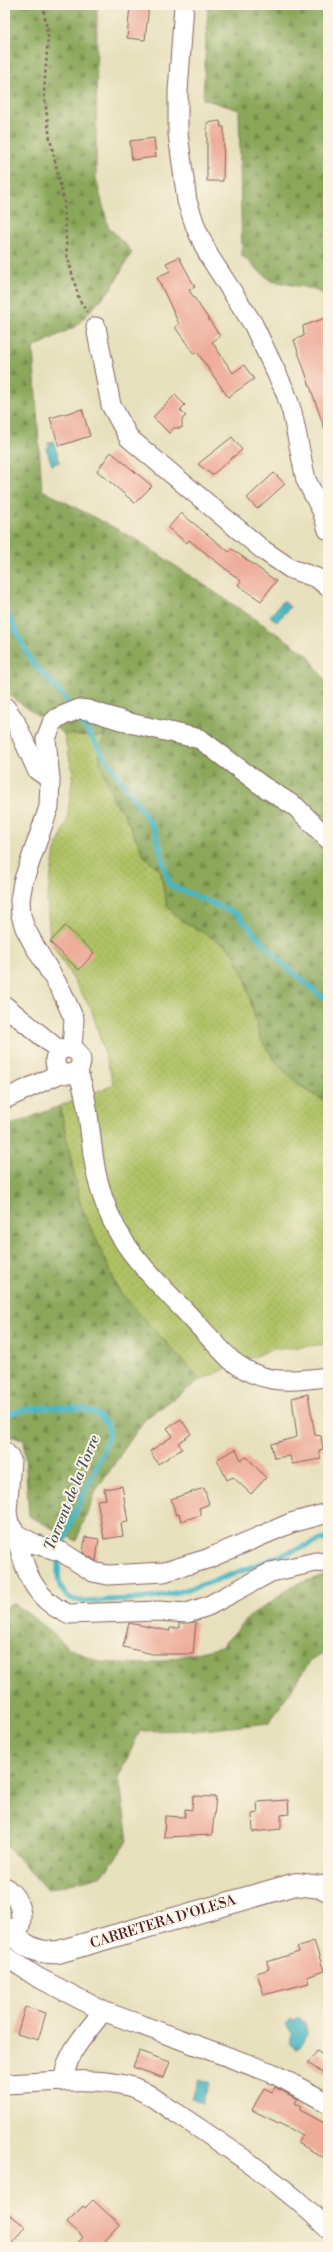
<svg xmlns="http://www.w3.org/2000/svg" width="333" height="2252" viewBox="0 0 333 2252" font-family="'Libre Bodoni',serif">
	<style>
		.green { fill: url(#green-dots); stroke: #7c7048 }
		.forest { fill: url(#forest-firs); stroke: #6a6342 }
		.water { fill: #47b5c2; stroke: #486a76 }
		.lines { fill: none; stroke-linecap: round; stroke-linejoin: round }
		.stream { stroke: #47b5c2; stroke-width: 5.5 }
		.building { fill: #eeab9a }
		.minor-casing { stroke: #81635e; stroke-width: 21 }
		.tertiary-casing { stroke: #81635e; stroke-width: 24 }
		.path { stroke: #81635e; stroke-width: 2.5; stroke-dasharray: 3 3; stroke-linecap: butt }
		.minor { stroke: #fff; stroke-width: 19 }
		.tertiary { stroke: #fff; stroke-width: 22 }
		.labels { text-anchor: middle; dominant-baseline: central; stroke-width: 4; stroke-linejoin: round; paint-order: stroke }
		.street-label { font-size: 14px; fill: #4a1f2b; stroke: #fcf5e5 }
		.water-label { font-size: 15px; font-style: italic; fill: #495460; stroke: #fcf5e5 }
	</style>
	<defs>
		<pattern id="green-dots" width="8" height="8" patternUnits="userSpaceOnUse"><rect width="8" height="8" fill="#aec164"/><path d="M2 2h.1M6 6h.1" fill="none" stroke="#97a557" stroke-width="1.8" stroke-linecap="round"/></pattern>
		<pattern id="forest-firs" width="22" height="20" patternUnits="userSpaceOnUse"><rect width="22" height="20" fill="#8aa75a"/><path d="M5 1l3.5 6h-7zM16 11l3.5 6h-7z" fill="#73874b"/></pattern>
	</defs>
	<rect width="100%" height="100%" fill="#fcf5e5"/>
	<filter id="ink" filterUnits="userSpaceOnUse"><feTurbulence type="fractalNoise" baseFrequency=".025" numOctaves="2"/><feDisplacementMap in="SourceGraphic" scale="8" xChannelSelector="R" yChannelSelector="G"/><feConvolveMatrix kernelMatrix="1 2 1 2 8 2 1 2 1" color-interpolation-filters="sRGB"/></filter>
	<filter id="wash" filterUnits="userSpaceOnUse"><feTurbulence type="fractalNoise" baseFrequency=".012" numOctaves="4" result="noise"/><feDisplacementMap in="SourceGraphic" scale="16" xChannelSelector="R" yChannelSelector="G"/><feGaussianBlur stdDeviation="0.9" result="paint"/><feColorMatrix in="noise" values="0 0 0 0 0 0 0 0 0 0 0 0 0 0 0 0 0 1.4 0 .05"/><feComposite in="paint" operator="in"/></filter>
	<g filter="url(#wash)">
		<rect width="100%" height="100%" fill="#e7e0bd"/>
		<path class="green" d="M64 734 107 737 114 800 124 814 145 857 160 870 167 906 179 919 225 945 235 955 245 978 260 1038 276 1062 297 1084 328 1103V1344L270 1350 200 1380 119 1291 80 1203 60 1106 114 1085 92 1011 50 940 47 900 55 851 67 822 73 774Z"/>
		<g class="forest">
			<path d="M5 5H97L96 178 108 226 132 252 111 289 76 326 33 348 42 490 134 538 307 654 328 685V1103L297 1084 276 1062 260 1038 245 978 235 955 225 945 179 919 167 906 160 870 145 857 124 814 114 800 101 766 98 749 106 737 64 734 5 692Z"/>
			<path d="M208 5H328V297L313 289 271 281 242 256 239 110 203 99Z"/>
			<path d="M60 1106 80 1203 119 1291 200 1380 145 1419 97 1489 76 1541 29 1516 24 1439 5 1436V1127Z"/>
			<path d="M328 1574V1650L311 1660 269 1723 204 1730 140 1731 119 1776 128 1841 103 1875 47 1890 5 1844V1607L13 1603 37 1620 69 1648 99 1662 149 1664 221 1647 248 1618 294 1585Z"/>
		</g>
		<g class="water">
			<path d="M53 441 60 462 52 465 46 448 50 447 48 443Z"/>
			<path d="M283 601 290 607 277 622 270 616Z"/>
			<path d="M298 2017 306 2023 307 2034 300 2047 295 2049 289 2043 293 2034 285 2024 289 2020H294Z"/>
			<path d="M200 2079 210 2083 202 2103 192 2099Z"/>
		</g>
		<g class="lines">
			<g class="stream">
				<path d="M5 609 32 662 63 696 154 828 170 885 237 914 281 962 322 997 328 998"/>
				<path d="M5 1415C30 1407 50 1406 76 1408 90 1409 109 1417 109 1434 109 1438 105 1444 104 1448 94 1481 36 1569 67 1596 78 1605 96 1601 108 1600 124 1599 141 1600 157 1597 216 1585 271 1557 328 1538"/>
			</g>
		</g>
		<g id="blocks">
			<g class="building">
				<path d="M130 5H149L145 40 127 38Z"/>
				<path d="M220 121 221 127H224L223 181H207V123Z"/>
				<path d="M154 138 156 157 132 160 130 141Z"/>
				<path d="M179 257 195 287 189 290 220 336 212 342 233 373 244 365 254 379 228 397 197 352 194 354 175 327 179 324 157 277 170 271 166 263Z"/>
				<path d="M328 317V429L325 430 294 340 304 336 303 326Z"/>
				<path d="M175 395 185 405 180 410 186 416 182 419V428H174L169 433 153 417Z"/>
				<path d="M82 409 90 436 59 446 50 418Z"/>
				<path d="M232 437 242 450 232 458 212 475 198 464Z"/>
				<path d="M111 452 152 486 135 503 97 471Z"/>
				<path d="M274 473 285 484 257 509 247 498Z"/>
				<path d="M181 513 229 552 232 549 276 581 261 601 238 585 241 581 189 540 187 543 168 528Z"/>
				<path d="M65 926 94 953 79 970 50 942Z"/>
				<path d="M308 1394 315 1435 321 1436 323 1449 319 1450 321 1459 292 1464 290 1456 274 1458 271 1444 297 1437 292 1398Z"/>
				<path d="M181 1419 191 1434 178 1443 182 1449 158 1464 150 1451 173 1436 167 1428Z"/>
				<path d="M236 1449 241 1460 247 1457 266 1478 251 1494 233 1477 227 1480 217 1459Z"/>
				<path d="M122 1486 128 1522 121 1523 123 1536 104 1539 97 1500 106 1499 104 1489Z"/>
				<path d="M204 1488 209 1504 199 1508 201 1515 181 1521 179 1514 176 1515 171 1499Z"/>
				<path d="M85 1537 99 1539 96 1561 83 1553Z"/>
				<path d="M196 1622 193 1654H153L123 1647 129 1623 170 1631V1628H179V1623Z"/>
				<path d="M193 1796 216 1797 212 1835 164 1837 165 1816 185 1817V1809L192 1810Z"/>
				<path d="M288 1800 289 1814 281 1815V1829L253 1832 252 1814 258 1813 257 1802Z"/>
				<path d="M314 1941 324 1971 307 1977 309 1983 264 1995 257 1973 269 1969 267 1962 299 1952 297 1947Z"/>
				<path d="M25 2007 46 2013 38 2040 17 2034Z"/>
				<path d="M139 2051 170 2062 164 2078 133 2067Z"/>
				<path d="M317 2051 328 2059V2077L308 2063Z"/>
				<path d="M275 2087 297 2099 295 2103 302 2106 300 2110 328 2125V2160L298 2143 303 2135 252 2110 264 2088 272 2092Z"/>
				<path d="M93 2200 120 2225 99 2247H74L83 2237 67 2222 83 2206 85 2208Z"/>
				<path d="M5 2211 25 2226 10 2247H5Z"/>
			</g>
		</g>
	</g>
	<g filter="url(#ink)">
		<use href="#blocks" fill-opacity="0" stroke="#81635e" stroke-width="1"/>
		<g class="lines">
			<g class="minor-casing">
				<g id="minor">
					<path d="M184 5 178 92V134L187 201 196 228 209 256 253 324 285 391 292 412 306 480 322 511 328 530"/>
					<path d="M96 327 111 405 129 438 263 550 291 569 317 578 328 587"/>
					<path d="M5 707 15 721 37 770 50 779"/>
					<path d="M5 1006 60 1051"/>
					<circle cx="68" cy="1061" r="13"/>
					<path d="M72 1049 74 1019 62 992 34 945 25 928 21 915 20 900 23 882 49 807 50 779 46 739 52 723 57 718 79 709 88 710 130 723 200 739 261 785 296 807 328 839"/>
					<path d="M77 1070C91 1105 89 1142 97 1177 111 1236 137 1261 177 1303 196 1322 213 1342 231 1360 264 1386 289 1381 328 1377"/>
					<path d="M5 1099 61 1073"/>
					<path d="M5 1452 11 1460 7 1512 9 1523 16 1534 35 1544 62 1552 93 1572 108 1575 164 1572 207 1559 291 1523 328 1513"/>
					<path d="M16 1534C24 1569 33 1599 68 1614L159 1611 187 1613 208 1606 271 1572 316 1562 328 1563"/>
					<path d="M5 1887C22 1900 25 1919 16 1937"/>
					<path d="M5 1956 37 1977 103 2011 272 2073 328 2103"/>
					<path d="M64 2081C65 2053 87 2033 103 2011"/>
					<path d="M5 2084C43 2083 92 2076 129 2086 146 2090 161 2104 176 2113 229 2148 284 2184 328 2229"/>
				</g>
			</g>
			<g class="tertiary-casing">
				<path id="tertiary" d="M5 1928C23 1944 33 1954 58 1952L296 1884 321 1887 328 1890"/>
			</g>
			<path class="path" d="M43 5 48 37 44 92 50 139 64 201 67 255 79 299 87 312"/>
			<use href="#minor" class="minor"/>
			<use href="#tertiary" class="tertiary"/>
		</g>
	</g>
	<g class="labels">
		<g class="street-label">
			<text transform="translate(163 1922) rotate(-17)">CARRETERA D'OLESA</text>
		</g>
		<g class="water-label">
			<text transform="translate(72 1493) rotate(-68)">Torrent de la Torre</text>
		</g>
	</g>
	<rect width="333" height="2252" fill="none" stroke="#fcf5e5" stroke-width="20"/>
</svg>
